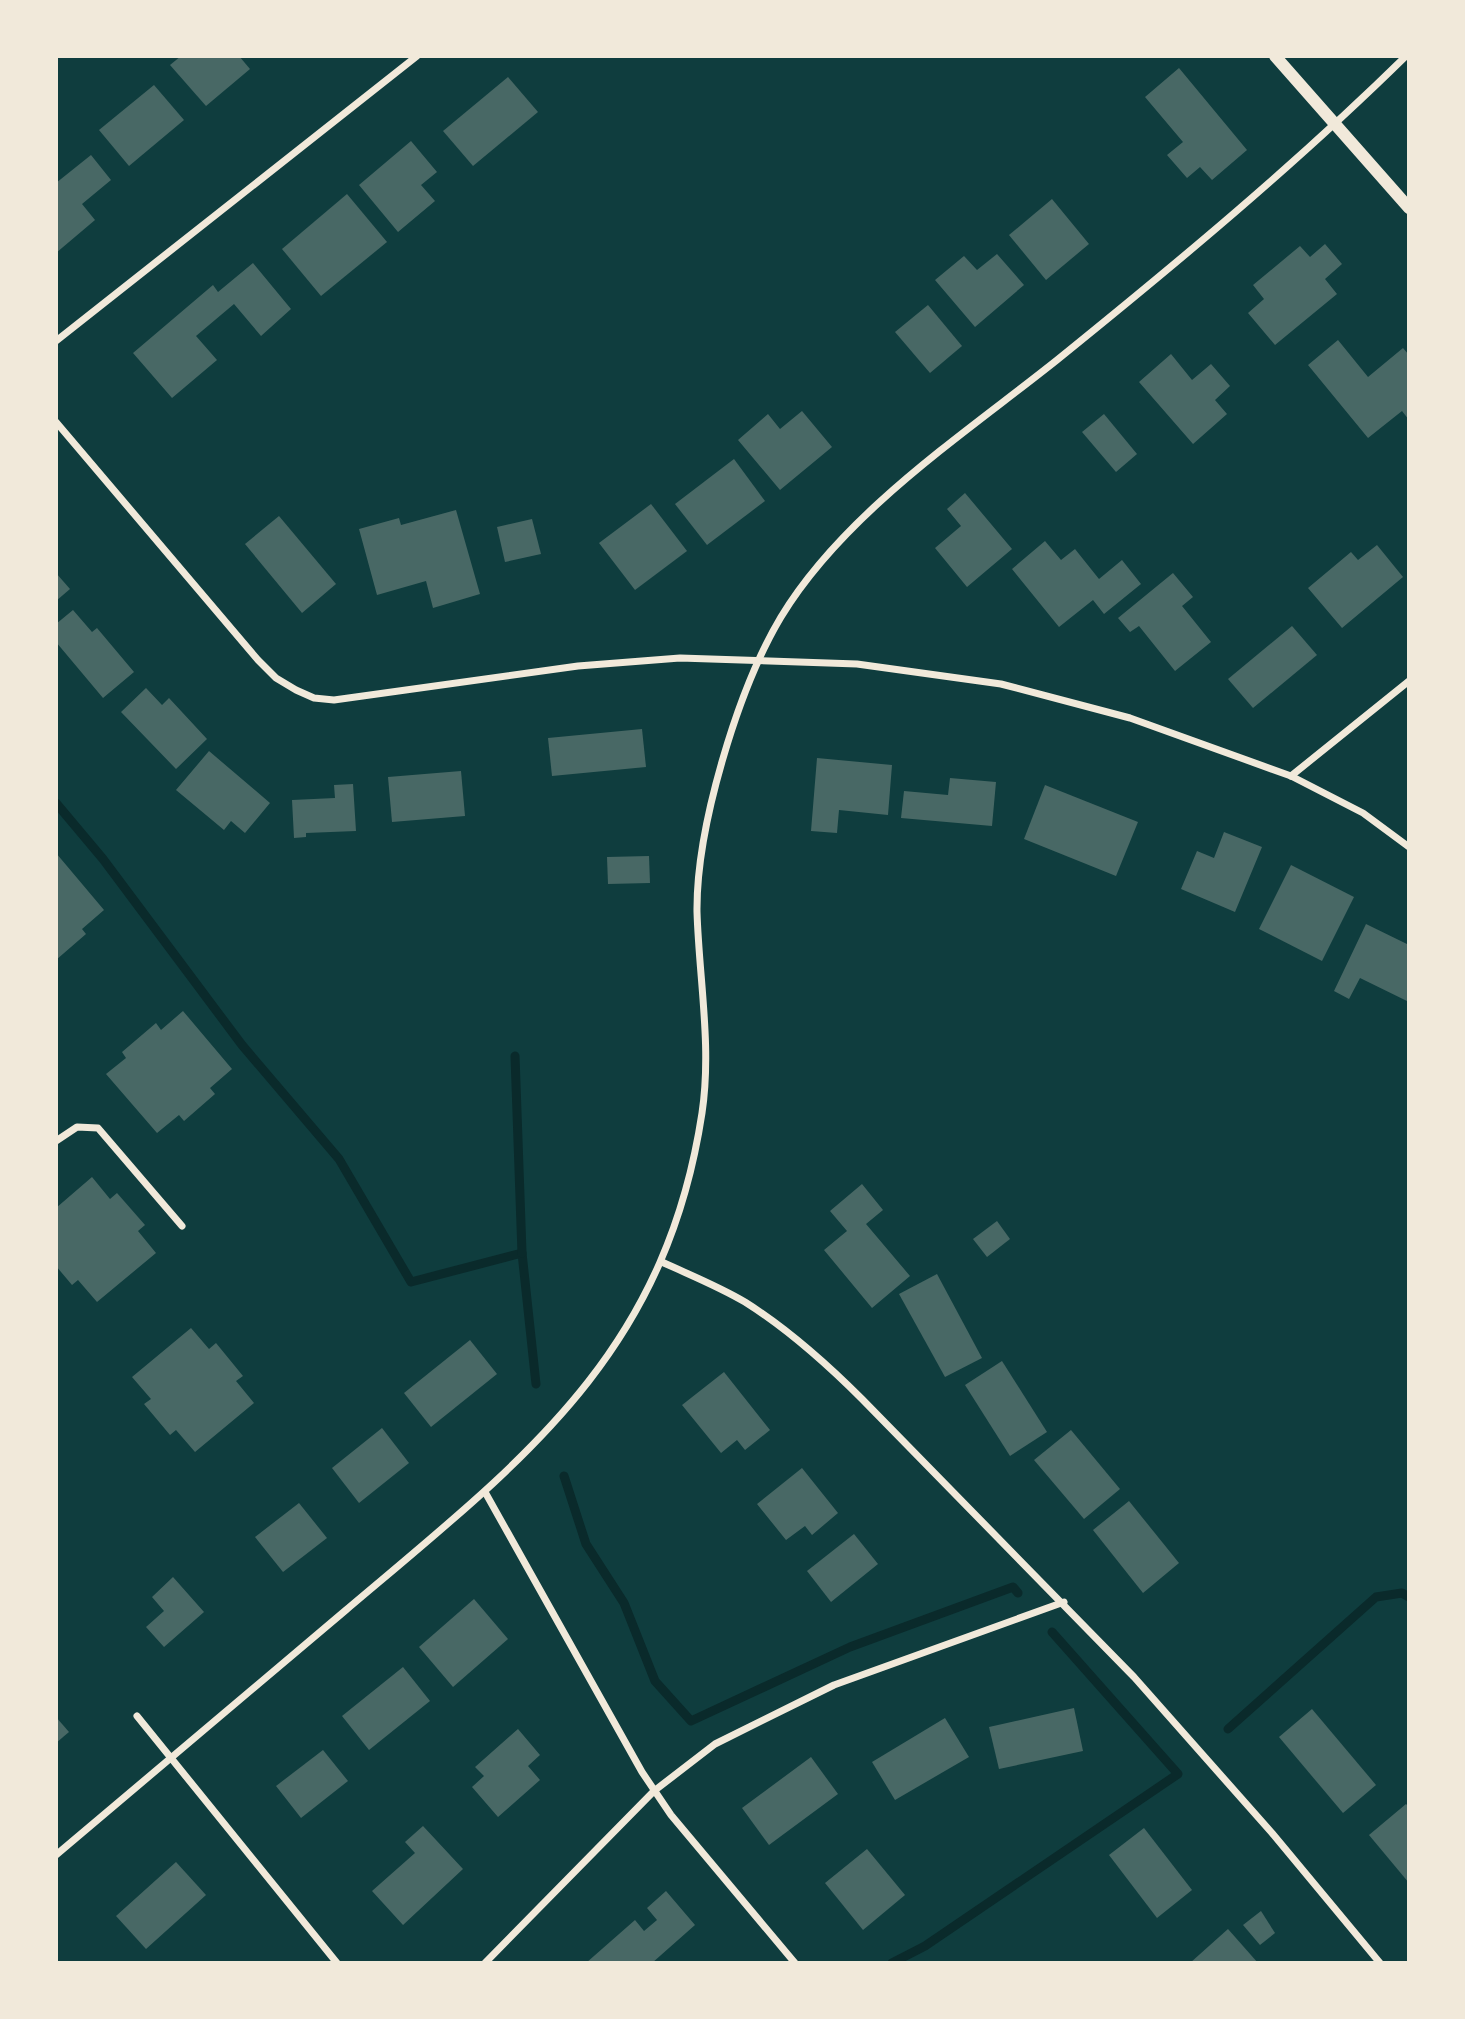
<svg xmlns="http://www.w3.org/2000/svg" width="1465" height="2019" viewBox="0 0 1465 2019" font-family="'Titillium Web',sans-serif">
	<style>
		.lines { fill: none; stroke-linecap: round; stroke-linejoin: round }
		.stream { stroke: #0a2a2b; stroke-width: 9 }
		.building { fill: #486865 }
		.minor { stroke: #f1e9da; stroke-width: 7 }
		.tertiary { stroke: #f1e9da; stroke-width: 12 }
	</style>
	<rect width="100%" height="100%" fill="#0f3d3e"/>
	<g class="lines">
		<g class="stream">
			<path d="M56 803 103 859 242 1045 339 1159 411 1282 522 1253 536 1384"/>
			<path d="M515 1056 522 1253"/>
			<path d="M564 1476 586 1544 624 1603 655 1681 691 1721 850 1647 1013 1587 1018 1593"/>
			<path d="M1228 1729 1376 1597 1402 1593 1409 1597"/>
			<path d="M892 1963 925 1946 1178 1774 1052 1632"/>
		</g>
	</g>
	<g class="building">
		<path d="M181 56H239L250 69 206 106 170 65Z"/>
		<path d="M1179 68 1247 150 1212 180 1200 167 1187 178 1167 155 1183 142 1145 97Z"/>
		<path d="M508 77 538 112 473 166 443 131Z"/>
		<path d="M154 85 184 120 129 166 99 130Z"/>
		<path d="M411 141 437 172 421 185 435 201 398 232 359 185Z"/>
		<path d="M91 155 111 180 82 204 95 220 56 253V183Z"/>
		<path d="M347 194 387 242 321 296 282 249Z"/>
		<path d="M1052 199 1089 244 1046 280 1009 235Z"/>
		<path d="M1325 244 1342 264 1325 279 1337 294 1275 345 1248 313 1264 299 1253 285 1300 246 1310 257Z"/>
		<path d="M997 254 1024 285 975 327 935 280 964 256 977 270Z"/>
		<path d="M253 263 291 309 261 336 234 304 196 336 217 360 172 398 133 353 213 285 218 292Z"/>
		<path d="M928 305 962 346 930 373 895 332Z"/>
		<path d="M1338 340 1368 377 1403 348 1409 355V420L1402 411 1368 438 1308 365Z"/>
		<path d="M1171 354 1192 380 1211 364 1230 386 1215 400 1227 414 1193 444 1139 382Z"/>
		<path d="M802 411 832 447 780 490 738 440 768 414 780 429Z"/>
		<path d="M1104 414 1137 454 1116 472 1082 432Z"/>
		<path d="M734 459 765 501 707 545 675 504Z"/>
		<path d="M965 493 1012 549 967 587 935 548 961 526 947 509Z"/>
		<path d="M651 504 687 551 635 590 599 543Z"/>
		<path d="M456 510 480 594 433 608 426 581 377 595 359 529 399 518 401 525Z"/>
		<path d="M279 516 336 584 302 613 245 544Z"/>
		<path d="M532 519 541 554 505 562 497 527Z"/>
		<path d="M1045 541 1061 560 1075 549 1099 579 1122 560 1141 584 1104 614 1093 600 1059 627 1012 569Z"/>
		<path d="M1377 545 1403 577 1342 628 1308 588 1351 552 1358 560Z"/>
		<path d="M56 573 70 589 56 601Z"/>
		<path d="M1173 573 1193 597 1182 606 1211 642 1175 671 1139 626 1130 632 1118 618Z"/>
		<path d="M73 610 92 632 97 628 134 672 103 698 56 642V624Z"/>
		<path d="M1292 626 1317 655 1253 708 1228 679Z"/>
		<path d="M146 688 162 705 169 698 207 739 176 769 121 712Z"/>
		<path d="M642 729 646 767 552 776 548 738Z"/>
		<path d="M209 751 270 803 245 833 231 821 224 830 176 790Z"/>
		<path d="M817 758 892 765 888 815 839 810 837 833 811 831Z"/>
		<path d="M461 771 465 816 392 822 388 777Z"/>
		<path d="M950 778 996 782 992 826 901 818 904 791 948 795Z"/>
		<path d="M353 784 356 831 306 833V837L294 838 292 800 335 798 334 785Z"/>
		<path d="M1045 785 1138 822 1116 876 1024 839Z"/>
		<path d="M1224 832 1262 847 1235 912 1181 889 1197 851 1214 858Z"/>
		<path d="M56 853 104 910 82 929 86 934 56 960Z"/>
		<path d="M649 856 650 883 608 884 607 857Z"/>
		<path d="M1291 865 1354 897 1322 961 1259 929Z"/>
		<path d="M1366 924 1409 945V1002L1360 978 1349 999 1334 991Z"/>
		<path d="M183 1011 232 1069 210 1088 215 1094 184 1121 179 1115 157 1133 106 1074 126 1058 122 1052 156 1023 161 1030Z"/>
		<path d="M92 1177 110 1199 117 1193 145 1225 138 1231 156 1253 97 1302 78 1280 72 1285 56 1266V1208Z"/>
		<path d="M862 1184 883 1210 866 1224 910 1276 872 1308 824 1250 847 1231 830 1211Z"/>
		<path d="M997 1221 1010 1239 987 1257 973 1239Z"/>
		<path d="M937 1274 982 1358 945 1377 899 1294Z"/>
		<path d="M191 1328 209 1349 216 1343 243 1376 236 1381 254 1403 195 1452 176 1430 170 1435 144 1404 151 1399 132 1377Z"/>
		<path d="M470 1340 497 1374 431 1427 404 1393Z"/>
		<path d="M1002 1361 1047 1432 1010 1456 965 1385Z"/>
		<path d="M724 1372 770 1430 745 1450 737 1440 721 1453 682 1405Z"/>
		<path d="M382 1428 409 1463 359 1503 332 1468Z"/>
		<path d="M1071 1430 1120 1489 1084 1519 1034 1460Z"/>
		<path d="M802 1468 838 1513 812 1535 805 1526 786 1540 757 1504Z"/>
		<path d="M1129 1501 1179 1563 1143 1593 1093 1530Z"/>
		<path d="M299 1503 327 1538 283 1572 255 1537Z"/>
		<path d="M854 1534 878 1564 831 1602 807 1571Z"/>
		<path d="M173 1577 204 1612 164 1647 146 1627 164 1611 152 1597Z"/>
		<path d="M474 1599 508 1639 453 1687 419 1647Z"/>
		<path d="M403 1667 430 1701 369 1750 342 1716Z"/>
		<path d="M1074 1708 1083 1751 999 1769 989 1727Z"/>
		<path d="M1312 1709 1376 1785 1343 1813 1279 1737Z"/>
		<path d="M56 1717 69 1732 56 1743Z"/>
		<path d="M945 1718 969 1757 895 1800 872 1762Z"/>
		<path d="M518 1729 540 1755 528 1766 540 1780 498 1817 472 1787 484 1776 475 1767Z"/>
		<path d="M323 1750 348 1781 301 1818 276 1786Z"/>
		<path d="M811 1757 838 1794 769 1845 742 1808Z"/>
		<path d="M1406 1804 1409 1807V1883L1369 1835Z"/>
		<path d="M423 1826 463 1869 403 1925 372 1891 415 1853 405 1842Z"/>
		<path d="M1144 1828 1192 1890 1157 1918 1109 1855Z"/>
		<path d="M867 1849 905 1895 863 1930 825 1883Z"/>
		<path d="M176 1862 206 1895 146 1949 116 1916Z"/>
		<path d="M666 1891 695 1925 652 1963H586L635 1920 644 1931 657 1920 647 1908Z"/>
		<path d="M1261 1911 1275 1933 1260 1945 1243 1925Z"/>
		<path d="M1228 1929 1258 1963H1190Z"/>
	</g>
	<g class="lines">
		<g class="minor">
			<path d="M56 341 417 56"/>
			<path d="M56 422 258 660 276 678 296 690 314 698 334 700 578 666 680 658 857 664 1001 684 1130 718 1291 776 1363 813 1409 847"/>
			<path d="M1291 776 1409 681"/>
			<path d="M56 1141 77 1127 98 1128 182 1226"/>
			<path d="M662 1262C690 1275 718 1286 745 1302 788 1329 826 1363 862 1399L1134 1677 1272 1833 1380 1963"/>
			<path d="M485 1492 642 1772 671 1815 795 1963"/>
			<path d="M137 1716 337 1963"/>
			<path d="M56 1855C153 1773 250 1692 346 1610 522 1461 665 1356 702 1113 712 1047 699 978 697 912 696 828 738 689 781 617 844 513 963 435 1057 360 1177 263 1296 164 1406 56"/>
			<path d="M485 1963 654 1791 715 1744 834 1685 1064 1602"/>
		</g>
		<path class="tertiary" d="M1275 56 1409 208"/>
	</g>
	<rect width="1465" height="2019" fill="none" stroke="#f1e9da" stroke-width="116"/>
</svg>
